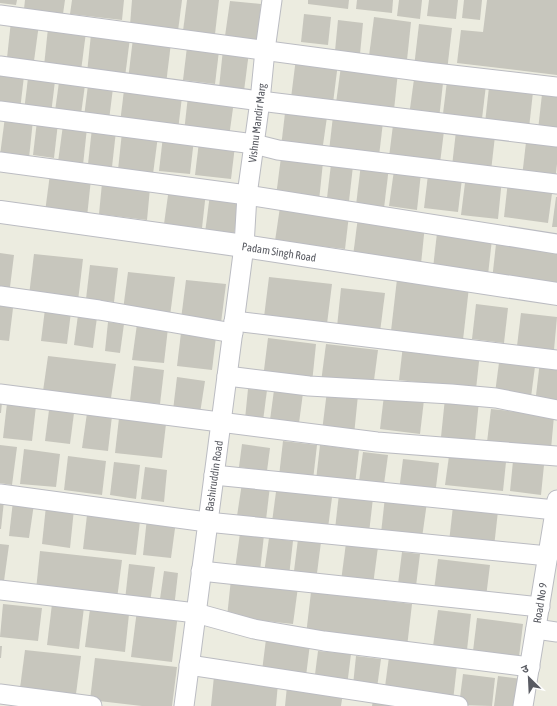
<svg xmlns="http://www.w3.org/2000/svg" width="557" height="706" viewBox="0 0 557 706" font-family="'Asap Condensed','Noto Sans Devanagari',sans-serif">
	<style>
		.building { fill: #c7c6bd }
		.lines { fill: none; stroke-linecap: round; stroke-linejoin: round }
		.minor-casing { stroke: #bbbcc2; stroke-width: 21 }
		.tertiary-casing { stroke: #bbbcc2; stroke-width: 24 }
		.minor { stroke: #fff; stroke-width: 19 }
		.tertiary { stroke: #fff; stroke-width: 22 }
		.labels { text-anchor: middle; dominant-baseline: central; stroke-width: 3; stroke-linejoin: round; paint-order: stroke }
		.street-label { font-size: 11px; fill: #595b62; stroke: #fff }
	</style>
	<rect width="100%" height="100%" fill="#ecece0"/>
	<g class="building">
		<path d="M0 0H17L16 5 0 3Z"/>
		<path d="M25 0H65L63 14 24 9Z"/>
		<path d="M72 0H124L122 20 70 14Z"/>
		<path d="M132 0H182L178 31 130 25Z"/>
		<path d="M187 0H219L215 34 183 31Z"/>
		<path d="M308 0H349L348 9 308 4Z"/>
		<path d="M357 0H393L392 13 356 9Z"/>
		<path d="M399 0H422L420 19 397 16Z"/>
		<path d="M429 0H458L456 19 427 16Z"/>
		<path d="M464 0H482L480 20 462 18Z"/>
		<path d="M487 0H557V75L457 63 461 30 483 32Z"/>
		<path d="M230 1 261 4 257 40 225 36Z"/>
		<path d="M304 14 331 17 328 45 301 42Z"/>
		<path d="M374 17 411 22 407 60 369 56Z"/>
		<path d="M338 20 363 23 360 54 335 51Z"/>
		<path d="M11 21 39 24 34 61 7 58Z"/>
		<path d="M419 24 452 28 447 71 414 67Z"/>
		<path d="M48 28 86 32 81 71 44 66Z"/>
		<path d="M91 34 130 38 125 77 87 73Z"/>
		<path d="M133 38 171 43 166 84 128 80Z"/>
		<path d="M187 47 219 51 215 84 183 80Z"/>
		<path d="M223 49 249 52 244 91 219 88Z"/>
		<path d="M296 58 338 63 333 103 291 98Z"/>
		<path d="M341 66 398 72 394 110 336 103Z"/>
		<path d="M0 73 24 76 20 110 0 108Z"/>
		<path d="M28 78 55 81 51 114 24 111Z"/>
		<path d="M414 79 443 83 439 119 409 116Z"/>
		<path d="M447 81 486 85 481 127 442 122Z"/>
		<path d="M59 82 85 85 81 114 55 111Z"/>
		<path d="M88 85 113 88 109 120 84 117Z"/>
		<path d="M489 87 533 92 529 128 485 123Z"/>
		<path d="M124 90 182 97 178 130 120 123Z"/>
		<path d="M542 94 557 96V132L538 130Z"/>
		<path d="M188 96 234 101 229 137 184 132Z"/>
		<path d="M285 113 327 117 322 152 281 147Z"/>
		<path d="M333 116 383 122 379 156 329 151Z"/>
		<path d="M5 117 33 120 29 158 0 155Z"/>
		<path d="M37 121 58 123 54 158 33 155Z"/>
		<path d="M63 125 87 128 83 165 58 162Z"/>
		<path d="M393 125 444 131 440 163 389 157Z"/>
		<path d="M92 128 116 131 112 167 88 164Z"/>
		<path d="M456 131 495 136 491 171 452 166Z"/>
		<path d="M122 132 158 136 153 174 118 170Z"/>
		<path d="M163 136 194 139 190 174 159 171Z"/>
		<path d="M199 142 235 146 231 179 195 175Z"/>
		<path d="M526 142 557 146V164L555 181 522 177Z"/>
		<path d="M281 157 323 162 319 201 276 196Z"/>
		<path d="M331 164 353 166 349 201 327 198Z"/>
		<path d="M361 164 389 167 384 208 356 205Z"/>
		<path d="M394 170 421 173 417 210 389 206Z"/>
		<path d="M50 174 91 179 87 217 45 212Z"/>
		<path d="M428 175 462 179 458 212 424 208Z"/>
		<path d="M466 175 502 179 498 219 461 215Z"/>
		<path d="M508 181 553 186 548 223 504 217Z"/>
		<path d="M102 183 150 188 147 220 99 214Z"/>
		<path d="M169 188 206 192 202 228 164 224Z"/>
		<path d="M210 194 239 197 234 236 205 233Z"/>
		<path d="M556 197H557V227H552Z"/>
		<path d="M280 207 349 215 345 249 275 241Z"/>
		<path d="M358 217 425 225 421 264 353 256Z"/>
		<path d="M437 233 492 239 488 275 433 268Z"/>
		<path d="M496 244 557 251V288L492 280Z"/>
		<path d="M0 253 14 255 9 295 0 294Z"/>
		<path d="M34 254 83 259 78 301 29 295Z"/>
		<path d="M90 265 118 268 114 302 86 299Z"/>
		<path d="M128 272 175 277 170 316 123 310Z"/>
		<path d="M269 277 332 284 327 324 264 317Z"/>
		<path d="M397 279 469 287 463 340 391 331Z"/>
		<path d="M186 280 226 284 221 323 181 319Z"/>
		<path d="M341 288 385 293 380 332 337 327Z"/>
		<path d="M0 299 14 300 9 341 0 340Z"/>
		<path d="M476 304 508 308 504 343 472 339Z"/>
		<path d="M45 309 71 312 67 344 41 341Z"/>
		<path d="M521 313 557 317 554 350 517 346Z"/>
		<path d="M78 315 97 317 93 348 74 345Z"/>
		<path d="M108 322 124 324 120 353 105 351Z"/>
		<path d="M137 324 168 328 164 363 132 360Z"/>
		<path d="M181 333 216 337 212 370 177 366Z"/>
		<path d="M268 338 316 344 312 383 263 378Z"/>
		<path d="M326 344 378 350 373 388 321 382Z"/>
		<path d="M403 345 480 353 476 389 399 380Z"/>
		<path d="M500 355 536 359 531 397 495 393Z"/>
		<path d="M48 356 116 364 111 398 43 391Z"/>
		<path d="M540 361 557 363V406L535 404Z"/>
		<path d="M134 366 164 370 160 404 130 401Z"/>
		<path d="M177 377 205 381 200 413 173 410Z"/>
		<path d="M248 389 267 390 263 421 245 419Z"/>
		<path d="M274 390 303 393 299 423 270 420Z"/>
		<path d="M327 391 358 395 354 435 322 431Z"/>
		<path d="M384 395 424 400 420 434 380 429Z"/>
		<path d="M445 398 479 401 475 441 441 437Z"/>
		<path d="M0 402H2L1 413H0Z"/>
		<path d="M7 403 36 406 32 441 3 438Z"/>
		<path d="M491 409 554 416 551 449 487 442Z"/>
		<path d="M49 410 74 413 70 444 45 441Z"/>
		<path d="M87 413 112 416 108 451 82 448Z"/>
		<path d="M119 418 166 424 162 458 115 453Z"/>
		<path d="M283 441 317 445 313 480 279 476Z"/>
		<path d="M242 444 270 448 267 471 239 467Z"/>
		<path d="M0 445 17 447 12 485 0 483Z"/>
		<path d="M320 445 359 450 355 485 316 480Z"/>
		<path d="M24 449 60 454 56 487 20 484Z"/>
		<path d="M363 452 388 455 384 484 359 481Z"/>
		<path d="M68 456 106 461 102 495 64 490Z"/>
		<path d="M449 456 506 462 503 491 445 485Z"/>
		<path d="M403 459 439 463 435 495 399 491Z"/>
		<path d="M513 461 544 465 541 495 510 491Z"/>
		<path d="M114 462 140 465 136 499 110 495Z"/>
		<path d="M145 467 167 470 164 502 141 499Z"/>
		<path d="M242 483 270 486 266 520 237 516Z"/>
		<path d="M277 484 333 490 328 528 272 522Z"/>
		<path d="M339 494 373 498 369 533 335 529Z"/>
		<path d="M385 497 427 502 422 538 381 533Z"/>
		<path d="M0 501H4L1 529H0Z"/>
		<path d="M13 501 34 504 29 538 9 536Z"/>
		<path d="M46 506 74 509 70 548 42 544Z"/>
		<path d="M453 506 498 511 494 547 449 542Z"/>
		<path d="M87 515 140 521 136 555 83 549Z"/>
		<path d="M147 518 176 521 171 558 143 555Z"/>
		<path d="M240 533 264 535 260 571 235 569Z"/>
		<path d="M269 538 293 541 289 576 264 573Z"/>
		<path d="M298 539 321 542 316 581 293 579Z"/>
		<path d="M346 543 378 547 373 585 341 581Z"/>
		<path d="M0 544 9 545 4 581 0 580Z"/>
		<path d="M40 551 122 560 117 599 36 590Z"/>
		<path d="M402 552 420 554 416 586 398 584Z"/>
		<path d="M438 559 490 565 486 597 434 590Z"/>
		<path d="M129 564 155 567 150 603 125 600Z"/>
		<path d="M164 571 178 573 174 608 159 606Z"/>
		<path d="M231 579 298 587 293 624 227 617Z"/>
		<path d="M311 592 412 604 407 647 306 635Z"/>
		<path d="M3 604 42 608 38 641 0 637Z"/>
		<path d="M52 604 84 607 79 649 47 645Z"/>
		<path d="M90 609 129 614 125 652 85 647Z"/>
		<path d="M137 610 178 614 172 662 131 657Z"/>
		<path d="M438 610 471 614 467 650 433 646Z"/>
		<path d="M477 618 523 624 519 657 473 651Z"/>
		<path d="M266 639 310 644 306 676 262 671Z"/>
		<path d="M0 646H2L1 658H0Z"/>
		<path d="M25 650 81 656 76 694 20 688Z"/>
		<path d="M318 651 351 654 347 686 314 682Z"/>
		<path d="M356 656 381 659 377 688 353 685Z"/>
		<path d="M389 657 457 665 453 701 384 694Z"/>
		<path d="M95 658 177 667 172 706H142L90 700Z"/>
		<path d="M463 674 495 678 492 706 459 705Z"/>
		<path d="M214 676 278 683 276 706H211Z"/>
		<path d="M498 676 522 679 518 706H494Z"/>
		<path d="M287 686 343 693 341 706H285Z"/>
		<path d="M373 700 419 706H372Z"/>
	</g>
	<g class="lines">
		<g class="minor-casing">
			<g id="minor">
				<path d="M0 15 426 72 557 87"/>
				<path d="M0 66 260 101 557 137"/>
				<path d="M0 111 254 144 278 150 557 184"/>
				<path d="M0 162 247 195 557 244"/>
				<path d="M0 296 99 310 233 333"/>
				<path d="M234 321 557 360"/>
				<path d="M227 376 309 386 451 394 496 398 557 410"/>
				<path d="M0 394 377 442 557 456"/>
				<path d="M214 475 555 510"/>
				<path d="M0 494 207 522 548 556"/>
				<path d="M201 571 540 607"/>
				<path d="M0 590 196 613 254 629 324 641 530 667"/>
				<path d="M536 629 557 632"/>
				<path d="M189 665 458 706"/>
				<path d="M0 694 92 706"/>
				<path d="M184 706 244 246 247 195 260 101 265 50 272 0"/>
				<path d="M523 706 557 500"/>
			</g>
		</g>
		<g class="tertiary-casing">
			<path id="tertiary" d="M0 212 244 246 557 294"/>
		</g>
		<use href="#minor" class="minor"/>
		<use href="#tertiary" class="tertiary"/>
	</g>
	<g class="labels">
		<g class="street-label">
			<text transform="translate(257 123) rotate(-83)">Vishnu Mandir Marg</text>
			<text transform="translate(279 252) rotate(9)">Padam Singh Road</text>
			<text transform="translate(214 476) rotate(-82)">Bashiruddin Road</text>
			<text transform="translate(540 603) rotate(-81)">Road No 9</text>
		</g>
	</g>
	<g transform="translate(529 678) rotate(336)" stroke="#ffffff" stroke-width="3" paint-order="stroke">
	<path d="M0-3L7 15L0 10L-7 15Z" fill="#595b62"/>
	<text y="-6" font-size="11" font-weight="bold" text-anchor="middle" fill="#595b62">उ</text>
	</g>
</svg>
